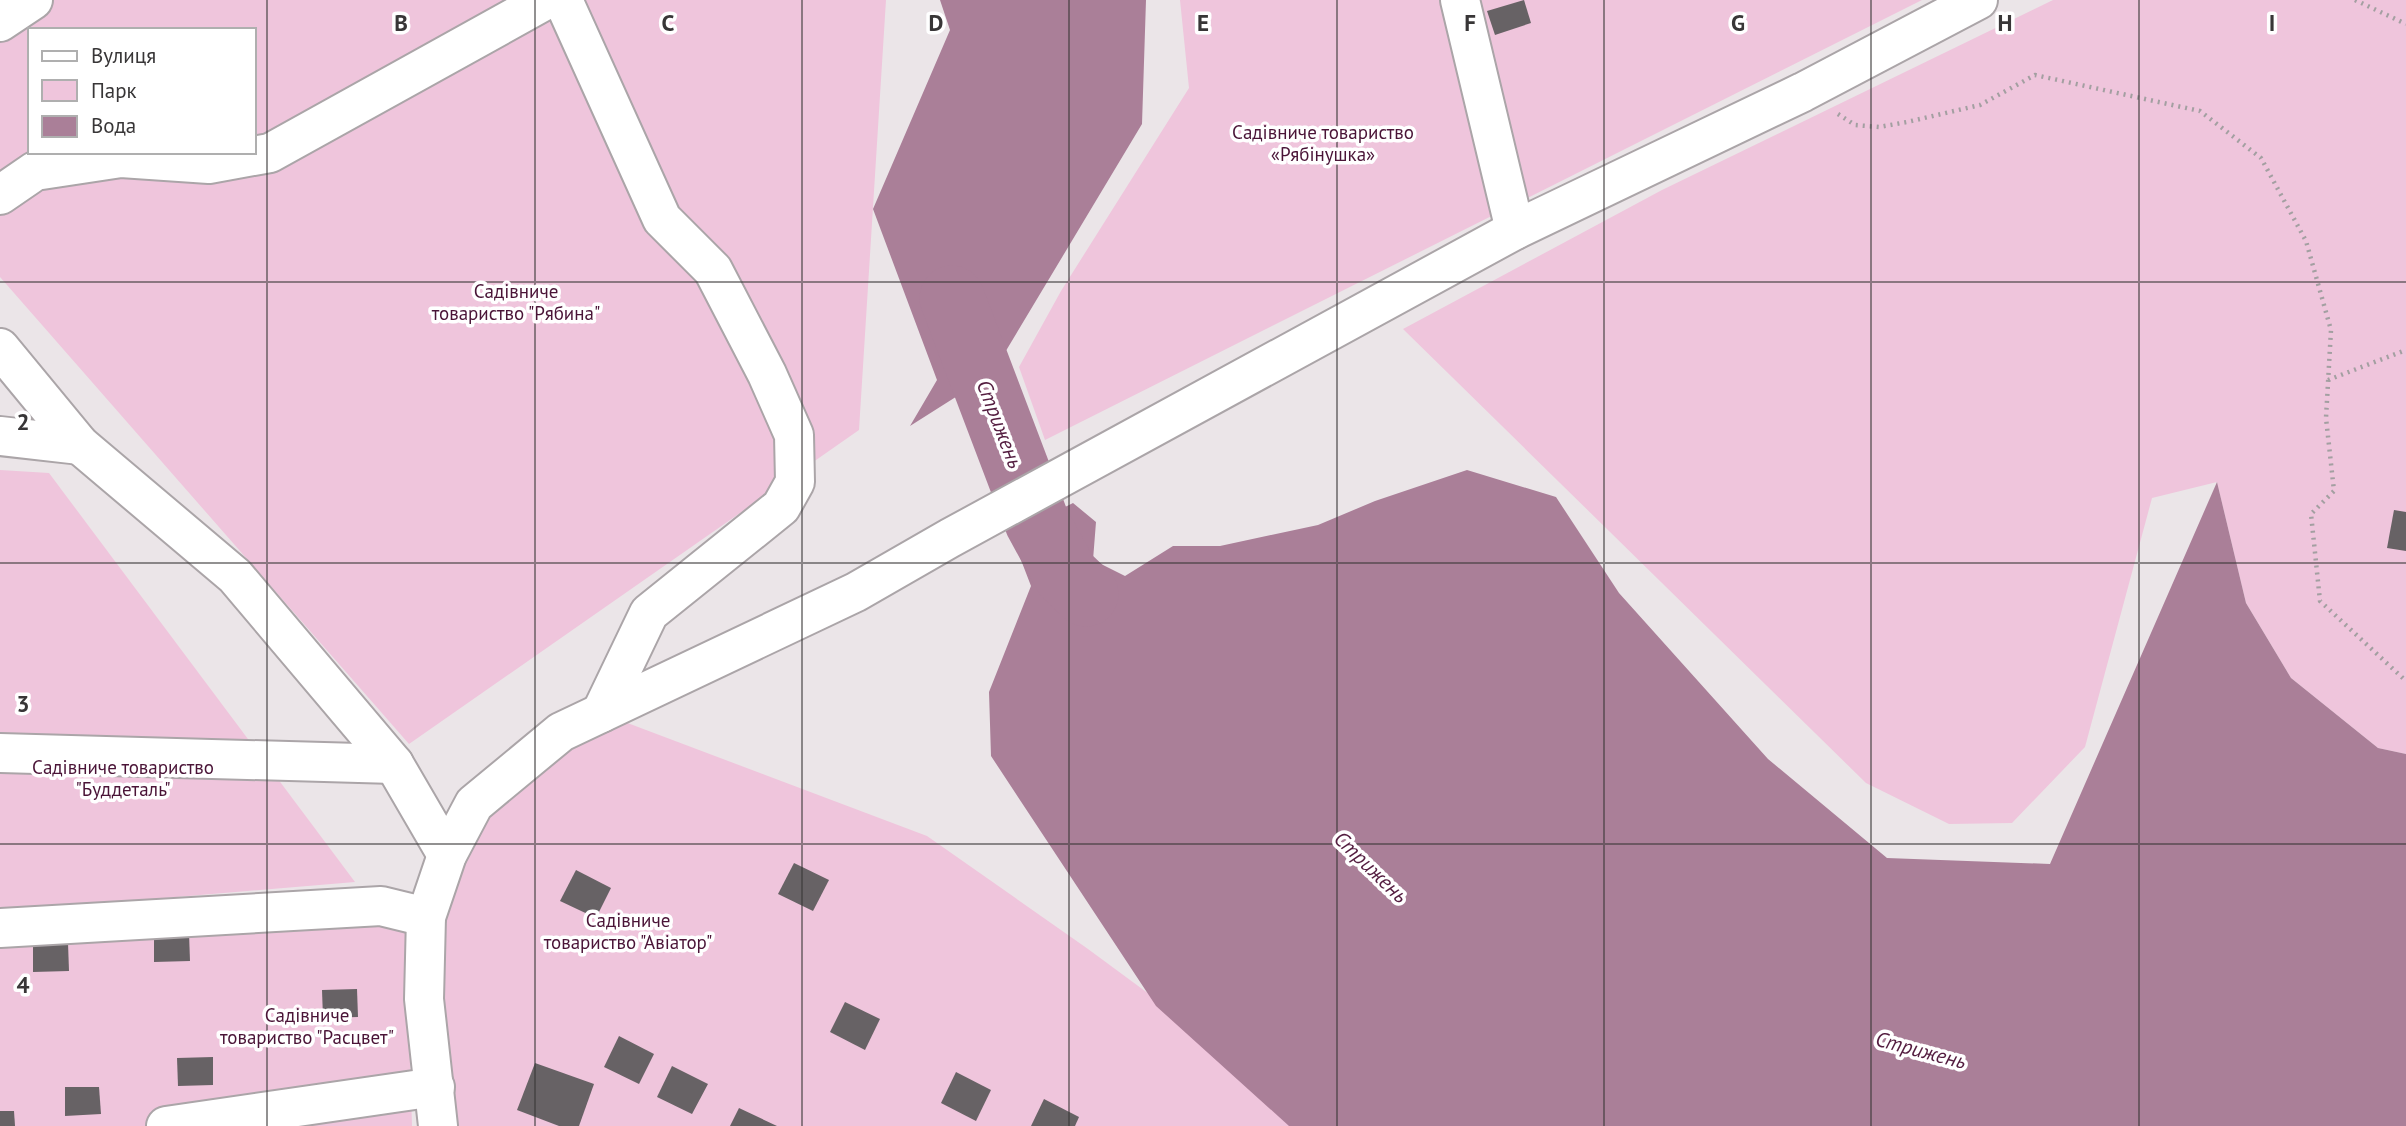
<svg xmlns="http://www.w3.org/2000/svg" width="2406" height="1126" viewBox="0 0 2406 1126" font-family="'PT Sans',sans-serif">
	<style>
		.green { fill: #efc5dc; fill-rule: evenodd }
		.water { fill: #aa7f98 }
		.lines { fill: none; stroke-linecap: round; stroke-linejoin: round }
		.river { stroke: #aa7f98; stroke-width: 65 }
		.building { fill: #676265 }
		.minor-casing { stroke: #aba5a8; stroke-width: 42 }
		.path { stroke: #a39fa1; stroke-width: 4.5; stroke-dasharray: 2 5; stroke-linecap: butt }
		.minor { stroke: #fff; stroke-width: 38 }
		.grid { fill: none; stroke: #383637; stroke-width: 2; stroke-opacity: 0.55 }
		.labels { text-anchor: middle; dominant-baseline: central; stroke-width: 7; stroke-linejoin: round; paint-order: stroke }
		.park-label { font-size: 19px; fill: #4a1437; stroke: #fff }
		.water-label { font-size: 21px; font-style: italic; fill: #541d40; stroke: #fff }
		.grid-label { font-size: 23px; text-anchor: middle; font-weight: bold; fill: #383637; stroke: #fff; stroke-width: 7; stroke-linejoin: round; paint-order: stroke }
	</style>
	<rect width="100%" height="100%" fill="#ebe5e8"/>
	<g class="green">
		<path d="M0 0H886L859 430 409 744 0 277ZM30 30H254V152H30Z"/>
		<path d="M1180 0H1922L1045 440 1019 367 1061 291 1189 88Z"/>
		<path d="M2053 0H2406V754L2378 748 2291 678 2246 603 2217 482 2152 498 2085 747 2012 823 1949 824 1866 783 1403 329 1662 190Z"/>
		<path d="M0 470 49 473 355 882 0 912Z"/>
		<path d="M601 713 927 836 1088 949 1328 1126H438L447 855Z"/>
		<path d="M406 922 412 1126H0V938Z"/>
	</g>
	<g class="water">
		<path d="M940 0H1146L1142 124 992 374 910 426 937 380 873 209 950 30Z"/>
		<path d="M1467 470 1556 497 1619 593 1768 759 1887 858 2050 864 2217 482 2246 603 2291 678 2378 748 2406 754V1126H1289L1156 1006 991 756 989 692 1031 586 1011 534 1073 503 1096 522 1093 560 1125 576 1173 546H1220L1318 525 1375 501Z"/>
	</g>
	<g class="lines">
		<path class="river" d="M952 298 1037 522 1066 575 1086 594"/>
	</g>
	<g class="building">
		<path d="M1524 0 1531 23 1495 35 1487 11Z"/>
		<path d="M2394 510 2406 512V551L2387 548Z"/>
		<path d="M794 863 829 880 813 911 778 894Z"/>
		<path d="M576 870 611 888 596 918 560 901Z"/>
		<path d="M189 933 190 961 154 962V934Z"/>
		<path d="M68 943 69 971 33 972V944Z"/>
		<path d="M357 989 358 1017 323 1018 322 990Z"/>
		<path d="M845 1002 880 1019 865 1050 830 1032Z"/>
		<path d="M619 1036 654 1054 639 1084 604 1067Z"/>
		<path d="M213 1057V1085L178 1086 177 1058Z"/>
		<path d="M535 1063 594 1084 579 1126H559L517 1110Z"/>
		<path d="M672 1066 708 1084 692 1114 657 1097Z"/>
		<path d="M956 1072 991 1090 976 1121 941 1103Z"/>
		<path d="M65 1087H99L101 1114 65 1116Z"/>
		<path d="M1044 1099 1079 1117 1075 1126H1031Z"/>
		<path d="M739 1108 777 1126H730Z"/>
		<path d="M0 1111H14L15 1126H0Z"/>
	</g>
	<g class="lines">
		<g class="minor-casing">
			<g id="minor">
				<path d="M563 0 662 219 713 270 767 374 794 435 795 482 781 507 649 613 601 713"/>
				<path d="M1460 0 1515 230"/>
				<path d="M0 22 33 0"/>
				<path d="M0 195 35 171 121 158 209 164 270 153 546 0"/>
				<path d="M0 348 80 445 235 576 394 764 447 855"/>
				<path d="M0 436 80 445"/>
				<path d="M0 753 394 764"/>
				<path d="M0 928 381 906 426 917"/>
				<path d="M166 1126 435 1087"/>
				<path d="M438 1126 424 999 426 917 447 855 474 804 561 732 856 592 950 538 1515 230 1803 92 1978 0"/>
			</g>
		</g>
		<g class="path">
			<path d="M2355 0 2406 24"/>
			<path d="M1838 114 1855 125 1879 127 1907 122 1980 105 2035 75 2200 111 2261 158 2306 241 2331 330 2326 418 2334 491 2311 514 2320 601 2406 681"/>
			<path d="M2328 380 2406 350"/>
		</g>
		<use href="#minor" class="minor"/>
	</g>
	<path class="grid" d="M267 0V1126M535 0V1126M802 0V1126M1069 0V1126M1337 0V1126M1604 0V1126M1871 0V1126M2139 0V1126M0 282H2406M0 563H2406M0 844H2406"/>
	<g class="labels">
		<g class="park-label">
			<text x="1323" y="132">Садівниче товариство<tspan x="1323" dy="22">«Рябінушка»</tspan></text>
			<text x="516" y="291">Садівниче<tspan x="516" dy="22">товариство "Рябина"</tspan></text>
			<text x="123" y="767">Садівниче товариство<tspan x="123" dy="22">"Буддеталь"</tspan></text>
			<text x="628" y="920">Садівниче<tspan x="628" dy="22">товариство "Авіатор"</tspan></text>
			<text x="307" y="1015">Садівниче<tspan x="307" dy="22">товариство "Расцвет"</tspan></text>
		</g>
		<g class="water-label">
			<text transform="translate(1000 424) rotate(69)">Стрижень</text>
			<text transform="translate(1371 867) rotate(44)">Стрижень</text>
			<text transform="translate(1921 1050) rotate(15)">Стрижень</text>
		</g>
	</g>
	<g class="grid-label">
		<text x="401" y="31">B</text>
		<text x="668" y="31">C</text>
		<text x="936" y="31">D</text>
		<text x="1203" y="31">E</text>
		<text x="1470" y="31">F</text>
		<text x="1738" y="31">G</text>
		<text x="2005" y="31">H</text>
		<text x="2272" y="31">I</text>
		<text x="23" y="430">2</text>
		<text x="23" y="712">3</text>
		<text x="23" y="993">4</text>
	</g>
	<rect x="28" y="28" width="228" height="126" fill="#ffffff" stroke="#afafaf" stroke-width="2"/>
	<rect x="42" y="51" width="35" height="10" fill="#ffffff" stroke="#afafaf" stroke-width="2"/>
	<text x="91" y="63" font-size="21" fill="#383637">Вулиця</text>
	<rect x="42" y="80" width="35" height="21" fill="#efc5dc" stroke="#afafaf" stroke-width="2"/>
	<text x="91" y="98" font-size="21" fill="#383637">Парк</text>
	<rect x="42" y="116" width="35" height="21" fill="#aa7f98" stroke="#afafaf" stroke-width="2"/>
	<text x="91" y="133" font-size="21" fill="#383637">Вода</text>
</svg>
